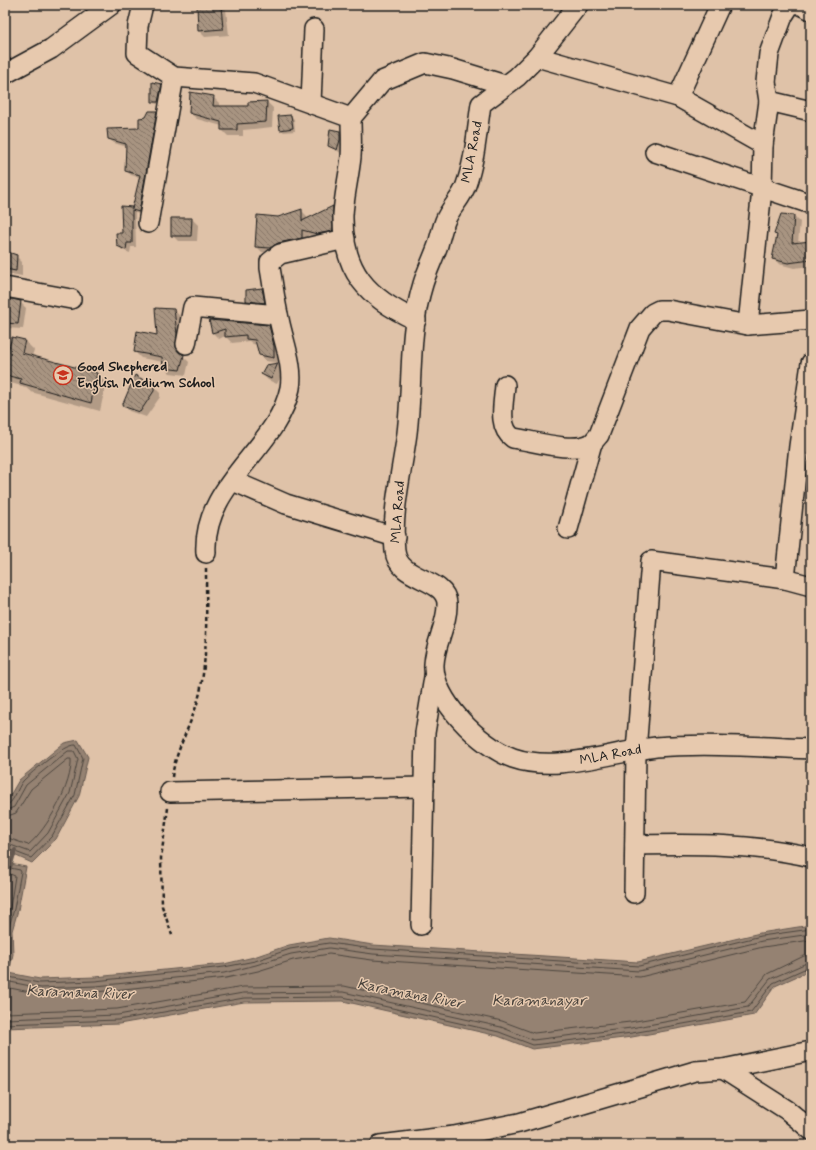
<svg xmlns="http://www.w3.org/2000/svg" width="816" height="1150" viewBox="0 0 816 1150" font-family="Mynerve,sans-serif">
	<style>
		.water { fill: #958272; stroke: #655950 }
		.shadow { fill: #0003 }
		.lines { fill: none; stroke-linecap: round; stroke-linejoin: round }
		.shore { stroke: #4c453e; stroke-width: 1 }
		.stream { stroke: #655950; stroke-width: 4 }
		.building { fill: url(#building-back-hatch); stroke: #1c1c1c }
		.minor-casing { stroke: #1c1c1c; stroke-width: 22 }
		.path { stroke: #1c1c1c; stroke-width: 2.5; stroke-dasharray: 4 3; stroke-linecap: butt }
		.minor { stroke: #e7c9ae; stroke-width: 19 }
		.labels { text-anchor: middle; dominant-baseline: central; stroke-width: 3; stroke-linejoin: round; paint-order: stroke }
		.street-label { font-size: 14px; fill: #1c1c1c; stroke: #e7c9ae }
		.poi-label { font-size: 14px; font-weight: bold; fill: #1c1c1c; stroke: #e7c9ae; text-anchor: start }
		.water-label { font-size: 15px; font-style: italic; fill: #46403a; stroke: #e7c9ae }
	</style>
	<defs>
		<pattern id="building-back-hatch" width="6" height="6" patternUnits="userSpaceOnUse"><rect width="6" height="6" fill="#a89481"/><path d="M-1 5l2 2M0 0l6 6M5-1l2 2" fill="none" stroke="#887869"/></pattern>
	</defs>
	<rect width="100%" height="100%" fill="#dfc2a8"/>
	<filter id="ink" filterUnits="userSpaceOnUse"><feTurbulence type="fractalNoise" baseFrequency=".025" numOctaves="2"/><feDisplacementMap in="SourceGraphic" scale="8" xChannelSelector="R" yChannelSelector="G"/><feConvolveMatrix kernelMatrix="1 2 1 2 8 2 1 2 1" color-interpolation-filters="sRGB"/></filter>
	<g filter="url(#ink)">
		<g class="water">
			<path d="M78 740 88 757 79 796 56 839 32 863 5 851V804L19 780 64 743Z"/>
			<path d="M5 863 26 867 18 910 12 931 13 954 9 973 40 979 95 977 224 964 254 957 289 945 329 938 373 945 638 962 760 933 811 925V970L775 986 754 1015 632 1037 532 1049 498 1036 343 1001 244 1002 119 1024 5 1028Z"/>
		</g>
		<g class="shadow">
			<path d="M221 5 226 10 229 35 205 37 199 31 198 6Z"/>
			<path d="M161 85 164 88 161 104H156L153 101Z"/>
			<path d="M213 97 219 103V107H248L267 102 273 108 272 127 243 130V136H228L222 130V126L197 119 190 113Z"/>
			<path d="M156 112 161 116 143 215 135 213 136 247H131L130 253 122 250 118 245 131 208 133 209 140 178 131 175 126 171 127 147 114 143 109 139 140 128 147 118Z"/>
			<path d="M291 116 294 119 295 131 284 132 281 130Z"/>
			<path d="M340 132 346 138 343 155 330 145Z"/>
			<path d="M333 207 338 213V236L323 240 308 235V243L276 253 262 252 256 246 278 218 302 211 307 216V220Z"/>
			<path d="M794 216 800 222 798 243 811 242V266L794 268 779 264 773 258 778 237 775 234Z"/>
			<path d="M192 219 198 225 197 241H178L172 235Z"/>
			<path d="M5 252 16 256 22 262V276L5 273Z"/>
			<path d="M262 290 268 295 270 308 253 307 247 301Z"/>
			<path d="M5 301 20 302 26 308 23 329 5 328Z"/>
			<path d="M174 310 180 316 182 340 181 354 189 362 186 375 170 373 164 367 163 362 141 358 135 352 158 336Z"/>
			<path d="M210 321 269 326 275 332 280 352 279 363 266 361 260 355 257 345 253 344 249 341 232 343 225 336 219 339 213 333Z"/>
			<path d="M13 338 25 341 34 350 32 356 97 374 106 383 100 411 31 392 25 387 11 383 5 377V364Z"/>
			<path d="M278 364 284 370 277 384 268 380 262 374 267 366Z"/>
			<path d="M154 387 160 393V397L146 417 129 411 124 405Z"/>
		</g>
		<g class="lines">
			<g class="shore">
				<path d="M5 806C14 804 17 788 23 781 32 772 65 744 76 745L83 758 75 795 52 836 31 858 5 848"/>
				<path d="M5 811 14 807 26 785 68 751H74L78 759 70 793 48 833 30 852 5 843"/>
				<path d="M5 817 16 813 31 789 68 759H71C73 783 47 830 28 845L5 837"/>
				<path d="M5 867 20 870 21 872 14 909 8 931 9 954 6 974 9 977 39 983 95 981 224 967 255 961 290 949 329 943 373 949 639 966 761 936 811 929"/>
				<path d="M5 872 15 876 10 908 5 922"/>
				<path d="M5 981 41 988 96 986 224 973 256 965 291 954 329 948 373 954 639 971 762 941 811 934"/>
				<path d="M5 987 40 994 96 992 226 978 258 971 293 960 329 954 372 960 640 977 763 947 811 940"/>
				<path d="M5 1013 117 1009 243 987 344 986 502 1021 534 1033 630 1022 745 1002 767 974 804 956 811 955"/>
				<path d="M5 1019 118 1015 243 993 343 992 501 1027 533 1040 631 1028 748 1007 770 979 811 961"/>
				<path d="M5 1024 118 1020 244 998 343 997 499 1032 533 1045 632 1033 751 1012 773 983 811 966"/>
			</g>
			<path class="stream" d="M10 868 15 850"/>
		</g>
		<g class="building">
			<path d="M197 5H221L223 29 198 31Z"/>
			<path d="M152 82 162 84 158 102H152Z"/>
			<path d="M190 92 214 96 213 106H248V102L267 101 266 122 237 124V130H221V122L189 113Z"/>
			<path d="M149 111H157L139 212 132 210V243H127L126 250 117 246 116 233H122L121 206 132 207V209L140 175 125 171 126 144 108 139 107 129 139 128V118L146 117Z"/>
			<path d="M291 115 293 128 280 130 278 116Z"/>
			<path d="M330 129 340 131V140L337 150 328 146Z"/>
			<path d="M333 206V231L317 234 302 230V238L278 243 270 248 255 247 257 215 278 217 302 209V221Z"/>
			<path d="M781 214 794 215 792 243 811 241V260L788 263 772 259 777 235 774 234Z"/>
			<path d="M171 218H192L191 236H171Z"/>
			<path d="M5 251 17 255 16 271 5 269Z"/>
			<path d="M262 288 265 303 246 301V290Z"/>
			<path d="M12 299 21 301 18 324 5 323V300Z"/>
			<path d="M155 308 174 309 177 334 176 347 179 352 184 355 180 370 163 368 162 357 134 352 137 331 157 335Z"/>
			<path d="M209 320 269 325 274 346V358L259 355 255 340 246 339V335L225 337V329L212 333Z"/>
			<path d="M12 337 25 340 22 353 97 373 91 403 20 383 21 379 5 375V361Z"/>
			<path d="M278 363 271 379 261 374 266 365Z"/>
			<path d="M135 375 154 386V391L140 412 122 406Z"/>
		</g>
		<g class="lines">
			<g class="minor-casing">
				<g id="minor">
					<path d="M143 5 138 26 137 53 174 77 254 83 351 118C351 131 352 144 351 157 349 176 344 196 343 215 342 271 367 298 416 320"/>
					<path id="s1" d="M578 5 537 57 517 77 481 104C477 131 475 160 466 185 462 198 450 208 445 221 442 229 440 237 438 245 433 259 427 271 423 284 408 332 413 384 407 433 402 472 391 512 395 551 398 581 445 577 447 603 448 623 435 643 434 664 432 699 481 747 513 758 556 773 612 752 656 747 706 743 761 747 811 749"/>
					<path d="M801 5 811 10"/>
					<path d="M537 57 678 97 763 145"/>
					<path d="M5 74 51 49 111 5"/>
					<path d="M678 97 720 5"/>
					<path d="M769 101 811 111"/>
					<path d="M311 103 314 29"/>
					<path d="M351 118 382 81 425 63 453 69 505 85"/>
					<path d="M655 152 811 204"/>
					<path d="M148 223 174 77"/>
					<path d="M5 287 71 299"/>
					<path d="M748 325 762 189 763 145 769 101 766 82 769 54 783 16 790 5"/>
					<path d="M186 344 193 307 278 315"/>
					<path d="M505 385C504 402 497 427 513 438 534 441 571 453 590 444 594 442 596 438 599 435L640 328 653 313 659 310H668L748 325 811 320"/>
					<path d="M233 481 286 504 395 537"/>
					<path d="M568 529 592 443"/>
					<path d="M206 553C202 484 278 448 290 388 294 366 283 340 279 319 275 302 273 285 270 268V262L280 254 345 239"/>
					<path d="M785 579 799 446 811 363"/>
					<path d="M170 792 424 787"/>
					<path d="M635 845C696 844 750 843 811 857"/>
					<path d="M634 893 636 751 651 561 785 579 811 586"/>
					<path d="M421 925 425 733 434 677"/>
					<path d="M723 1069 787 1110 811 1130"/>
					<path d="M380 1145 454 1136 519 1123 695 1071 723 1069 811 1051"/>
				</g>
			</g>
			<g class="path">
				<path d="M172 777C176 746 196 718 201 687 208 648 206 607 206 567"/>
				<path d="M168 808 161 858 162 906 172 935"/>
			</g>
			<use href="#minor" class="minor"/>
		</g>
	</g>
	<defs>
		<g id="school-ring" transform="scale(1)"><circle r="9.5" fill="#e7c9ae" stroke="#c8321e" stroke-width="1.5"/><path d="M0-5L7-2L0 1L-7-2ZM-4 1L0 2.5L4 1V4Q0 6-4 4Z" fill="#c8321e"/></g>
	</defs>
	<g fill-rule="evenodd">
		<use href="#school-ring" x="63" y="375"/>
	</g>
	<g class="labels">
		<g class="street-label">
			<text transform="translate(472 152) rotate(-79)">MLA Road</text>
			<text transform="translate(398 512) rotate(-86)">MLA Road</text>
			<text stroke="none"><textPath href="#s1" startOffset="967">MLA Road</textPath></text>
		</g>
		<g class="poi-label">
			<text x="77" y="367">Good Shephered<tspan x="77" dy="16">English Medium School</tspan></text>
		</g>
		<g class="water-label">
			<text transform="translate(80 993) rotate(2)">Karamana River</text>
			<text transform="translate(410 994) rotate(11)">Karamana River</text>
			<text x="539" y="1001">Karamanayar</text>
		</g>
	</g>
	<rect width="816" height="1150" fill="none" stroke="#e7c9ae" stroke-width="20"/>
	<rect x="10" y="10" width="796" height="1130" fill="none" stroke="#1c1c1c" stroke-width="1.5" filter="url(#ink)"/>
</svg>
